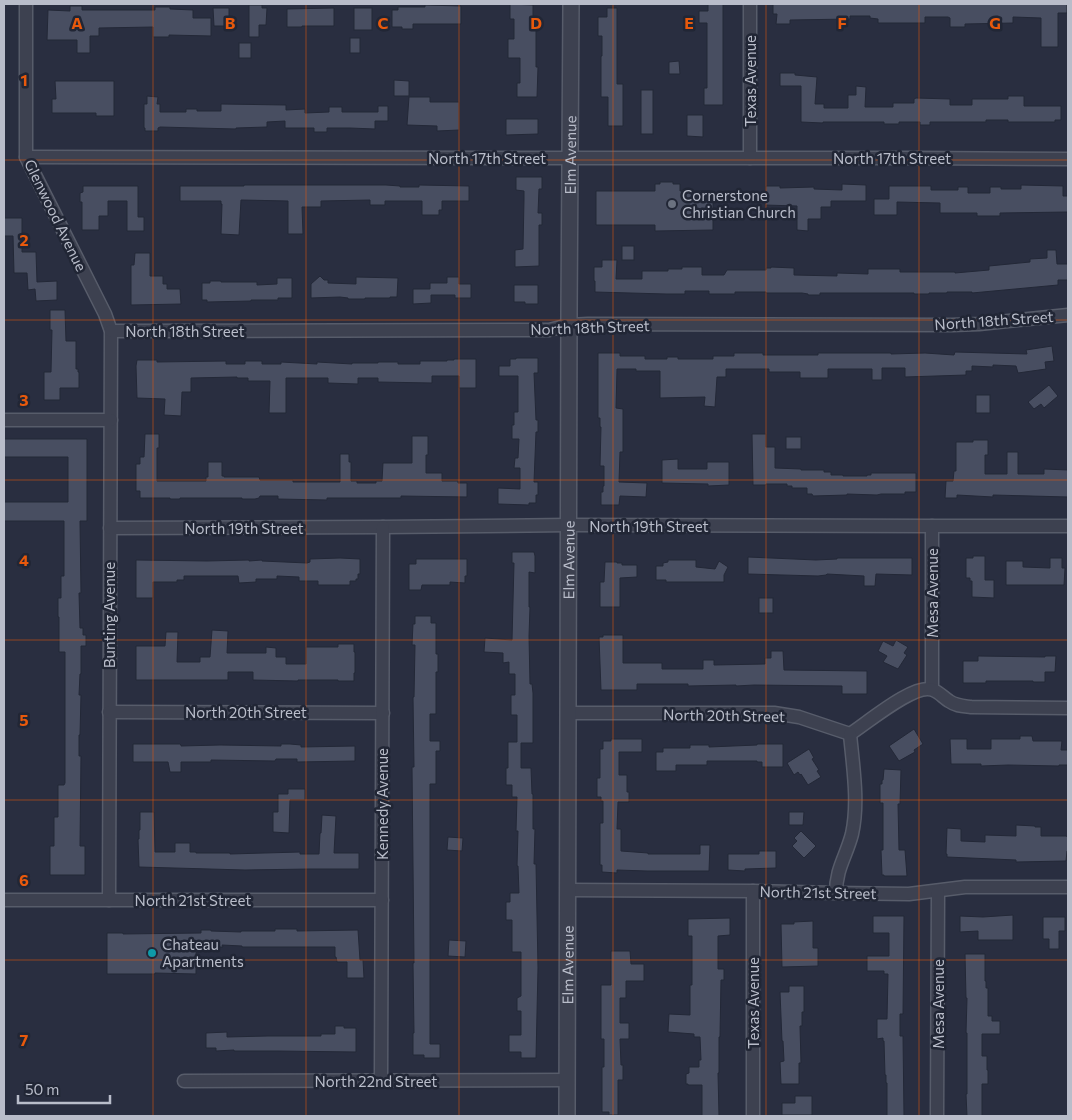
<svg xmlns="http://www.w3.org/2000/svg" width="1072" height="1120" viewBox="0 0 1072 1120" font-family="Commissioner,sans-serif">
	<style>
		.building { fill: #484e61; stroke: #232837 }
		.lines { fill: none; stroke-linecap: round; stroke-linejoin: round }
		.minor-casing { stroke: #575c6a; stroke-width: 15 }
		.tertiary-casing { stroke: #575c6a; stroke-width: 18 }
		.minor { stroke: #3d4150; stroke-width: 12 }
		.tertiary { stroke: #3d4150; stroke-width: 15 }
		.grid { fill: none; stroke: #e8590c; stroke-width: 1; stroke-opacity: 0.55 }
		.worship-dot { fill: #6b7280; stroke: #212635; stroke-width: 2 }
		.culture-dot { fill: #0f9aa8; stroke: #212635; stroke-width: 2 }
		.labels { text-anchor: middle; dominant-baseline: central; stroke-width: 5; stroke-linejoin: round; paint-order: stroke }
		.street-label { font-size: 15px; fill: #b9bdca; stroke: #212635 }
		.poi-label { font-size: 15px; fill: #b9bdca; stroke: #212635; text-anchor: start }
		.grid-label { font-size: 16px; text-anchor: middle; font-weight: bold; fill: #e8590c; stroke: #212635; stroke-width: 5; stroke-linejoin: round; paint-order: stroke }
	</style>
	<rect width="100%" height="100%" fill="#292e40"/>
	<g class="building">
		<path d="M510 4 533 5V25H536V67H538L537 97H517V83H520V58H508V39H514V19H510Z"/>
		<path d="M708 4H723V105H704V88H707V23H699V11H708Z"/>
		<path d="M773 4H1067V13H1058V47H1041V18L1013 17V23L965 24V27H950V18L948 17H925V23H878V19L870 18V16H850V19L790 20V24H776L777 14H773Z"/>
		<path d="M249 5H262V8H267L266 25H259V37H249Z"/>
		<path d="M425 5 461 6V24H413V29H402V27H392V10H398V7H425Z"/>
		<path d="M70 6H82V10H155V7H170V9L193 10V18H211V36L169 35V37H153V27L99 28V36H90V53H77V40H47L48 10 70 11Z"/>
		<path d="M213 8H229V26H214Z"/>
		<path d="M334 8V26H302V27H287V9Z"/>
		<rect x="354" y="8" width="18" height="22"/>
		<path d="M607 8H617V84H623V126H608V97H601V56H602V36H598V17H607Z"/>
		<rect x="350" y="38" width="10" height="15"/>
		<rect x="239" y="43" width="12" height="15"/>
		<path d="M679 61 680 74H669V62Z"/>
		<path d="M780 73H795V75L817 77 815 104H824V108H848V95H856V86L866 87 865 107H893V103H914V99L916 98 950 99V105H972V99H1008V96H1024V106H1061V120H1055V122H1008V120H986V122H930V125H920V122H899V124H884V122H823V123L801 122V86H780Z"/>
		<path d="M394 80 409 81V96H394Z"/>
		<path d="M55 81H114V116H96V113H52V99H56Z"/>
		<rect x="641" y="90" width="12" height="44"/>
		<path d="M147 96 158 97 157 104H160V112H186V109H197V111H221V104L286 105V110L305 109V113L329 112V107H342V112H378V106H388V121H375V129L350 128H327V132H314V128H285V121L267 122V127L236 128V129L160 127 158 128V131H145V128H144V104H147Z"/>
		<path d="M409 97H430V102H459V130L437 131V126L407 125Z"/>
		<path d="M687 115H703V137L687 136Z"/>
		<path d="M506 119H538V134L506 135Z"/>
		<path d="M516 177H542V189H539L538 213H542V225H539V266L515 267V250L523 249 524 199V191L516 190Z"/>
		<path d="M660 182H673V184H680V191H713V230L655 231V225H596V191H655V184H660Z"/>
		<path d="M842 184 866 185V201H831V207H821V219H808V231L797 230V206L765 205 766 186H780V188L814 187V189L842 190Z"/>
		<path d="M244 185H386L400 186V187H419V185L469 186V201H442V210H439V215H422V201H385V205H370V200L321 201V207H302L303 234H288V201L241 200 239 235 221 234 222 204H221V201H180V186H244Z"/>
		<path d="M1021 185 1063 186V196H1068V212L1000 213V216H977V213H940V203L897 202V215H874V199H889V186H931V190H958V187H968V193H990V187H1001V189H1021Z"/>
		<path d="M83 186H138V217H144V231H127V201H108V216H99V230H82V202H80V193L83 192Z"/>
		<path d="M4 218H22V252H36L37 282 57 281V300L36 301 35 289 28 290 27 273H14L13 236H4Z"/>
		<rect x="622" y="246" width="12" height="14"/>
		<path d="M1047 250H1056L1057 264H1068V280H1058V285L972 293V292H947V293H929V294H914V293H820V295H808V294L802 293H766V292H735V294H709V291H685V294H666L595 292V281H594V267H602V260H617L616 279H642V271H668V269H682V267H702V275H724L727 270H766V268H771V267L794 268V275L837 276V273L868 274V269H900V272H955V273L989 270V266L1030 262V259L1047 258Z"/>
		<path d="M135 253H150V276H163V284H167V289H180L181 304 131 305V265H134Z"/>
		<path d="M320 276 324 280H328V283L356 284V277L398 278 397 297H390V298H365V299H348V298L340 297 311 298V284Z"/>
		<path d="M447 277H459V284H471V298H455V295H431V303L413 304V289H430V283H447Z"/>
		<path d="M277 278H292V298H278V300H251V301L207 302V300H202V283H210V281H221V282H257V285L277 284Z"/>
		<path d="M514 285H538V304H525V302H514Z"/>
		<path d="M50 310H65L66 341H76V369H78V372H79V388H60V400H44V372H51L52 330H50Z"/>
		<path d="M1052 346 1054 361 1045 362 1046 369 1018 373 1016 366 993 365V367L972 366V371H966V375L905 377V368H882V380H872V369H828V378H800V372H769V369H726V377H717L715 407 704 406 705 397 660 398V371H636V369H617L616 408 623 409V452H620L619 482 647 483 646 497 620 496 619 505H601V492H603V486H604V466H600L601 427H600V418H598V353H620V356H645V359H667V357H678V359H713V356H734V353H763V355H818V353H891V354L925 353 954 355 955 352 1027 354 1026 350Z"/>
		<path d="M516 358H538V373H534L536 420H538V432H536L534 482H538V495H536V503H529V505L498 504V488L520 489V468H514L515 458H518L519 439H512V425H514V412H518V376H499V366H510V359H516Z"/>
		<path d="M454 359H476V388H459V376H432V383L378 382V378H358V384L328 383V378H286V413H269L270 381H248V378H237V377L191 378V392H182L181 416 164 415 165 399 137 398 136 366 137 360H157V362L226 361V364H245V361H262V364H281V362L317 364V362L352 364V363H378V362H398V364H420V361H447V360H454Z"/>
		<path d="M1049 385 1058 396 1044 408 1041 404 1034 409 1028 402Z"/>
		<rect x="976" y="395" width="14" height="18"/>
		<path d="M145 434H159V448H157V481H206V477H208V462H222V476H224V477H259L260 480H293V482H340V454H349V462H351V481H357V483H376V481H382L383 463H412V436H428V455H426V473H442V481H458V483H467V497L401 496V498H327V500L278 499V496H260L259 498 255 499H242V498H180V499H170V498H140V491H136V464H140V457H144Z"/>
		<path d="M752 434H766V447H775V468L801 469V470H824V472H831V475H843V476H867V475H871V473H916V492H905V494H881L877 495 847 494V495L813 496 812 494H807V488H792V486H787V484H766V485H753Z"/>
		<rect x="786" y="437" width="15" height="12"/>
		<path d="M4 439H87V521H80L81 593H79L80 628H83V635H86V646H81V674H80L79 695H81L80 735H79V756H81L80 846H85V875H50V846H54V817H58V785H64L65 783V652H59V617H58V598H61V576H64V521H4V502H68V457H4Z"/>
		<path d="M973 440H988V455H985V474H1007V452H1018V474H1044V469L1068 470V497L993 495V497L957 495V498H945L946 481H953L954 471H956V442H973Z"/>
		<path d="M678 459V469H707V462H729V485L708 486V484L662 483V460Z"/>
		<path d="M512 552H534L535 556V573L529 572V607H530L529 636 530 684H532L533 693V743H521V768H531L532 794H533V829H535L534 864H536L538 968 536 1058H521V1052H509V1035H521V1011H517V998L521 996V952H512V920H506V902H510V893H519L518 866H517L518 831H516L517 797H512V785H506V768H508V742H517V715H511V695H515V674H509V662L503 663V653L484 652 485 638 512 640 514 563H512Z"/>
		<path d="M973 556H985V580H994V598L972 597V581H970V578H966V558H973Z"/>
		<path d="M748 557 816 560 837 559V558H912V575L876 574 875 586H864V576L827 574 826 575 818 576 748 574Z"/>
		<path d="M340 558 360 559V574H358V579H356V581H350V585H318V581H299V577L277 576V579H256V582L239 583 238 576H184V580H177V582H153V598H136V560L207 561 249 560V561L262 560V561L307 563 310 562V559Z"/>
		<path d="M1050 558H1062V568H1065L1064 585H1006V561H1023V567L1050 568Z"/>
		<path d="M416 559H467V576H465V583L450 582V585H422L421 590H409V564H416Z"/>
		<path d="M668 560H696V567L715 569 719 561 728 567 724 575V582H666V580H656V566H663V563L668 562Z"/>
		<path d="M605 562H617V563H622V565H637V577L620 578V607H600V582H604Z"/>
		<rect x="759" y="598" width="14" height="15"/>
		<path d="M415 616H431V623H436V654H438V672H436V714H430V741H440V751H436V784H430V1044H440V1058H424V1055H413V1033H414L413 963H414L412 767H414L413 697H414L415 645H412L413 624H415Z"/>
		<path d="M212 630 228 631 227 653H266V647L276 648V657H286V664H306V647H338V644H354V652H355V673H354V681H338V680H298V681L253 680V672H228V680H136V646H165L166 632H178L177 662H200V657H210Z"/>
		<path d="M603 635H623V663H662V669H703V660H714V665L765 664V658H771V651H783L784 670 867 671V694H842V686L754 685 736 686V685L688 686V684H637V690H601L599 637H603Z"/>
		<path d="M896 640 908 647 904 653 907 655 898 669 883 662 887 656 878 651 883 641 893 646Z"/>
		<path d="M978 656 1045 657V656H1056L1055 672H1045V682H1033V681H986V683H963V661H978Z"/>
		<path d="M914 729 923 744 914 750 915 752 899 761 889 746Z"/>
		<path d="M1020 736H1032L1033 741H1062L1061 750H1068V765H1059V766L1008 765 981 766V764H951L950 739H967V749H991V739H1020Z"/>
		<path d="M611 739H642V752H619V775H627V792H629V802H618L617 829H621V851L648 853V854H700V845H710L709 871H647L617 870V873L602 872V865H600V823H603V801H601V797H597V778H600V749H603V741H611Z"/>
		<path d="M133 744H180L181 745V746L220 745 281 746V744H290L301 745V747L355 746V761L297 762V759H276L275 761 211 760V762H181V772H170L168 762H133Z"/>
		<path d="M757 744H783V767H762V762H757V761H707V765H676V771H656V752H663V748H690V745H709V747L757 745Z"/>
		<path d="M809 749 814 758 812 759 819 770 817 771 821 777 808 785 801 774 800 775 798 772 794 775 787 763Z"/>
		<path d="M884 769 901 770 900 804H898L899 850H905L907 876H884V875H882L881 850H883V803H880V784H882V780H883Z"/>
		<path d="M288 789H305V800H290L289 833 273 832V812H278V794H288Z"/>
		<path d="M140 812H154L155 852H175V843H190V852H196V853H230V854L300 852V854H319L320 833H321L322 815 336 816 334 853H359V869H310L245 870 139 867 138 839H139V830H140Z"/>
		<path d="M789 812H804L803 825H789Z"/>
		<path d="M1016 825 1035 826V827H1041V836H1066L1068 837V851H1067L1066 861 1016 862V860L947 857V854H946L947 828 961 829V841L985 842V835L1016 836Z"/>
		<path d="M801 831 816 846 804 858 792 846 797 841 794 838Z"/>
		<path d="M448 837 463 838 462 851 447 850Z"/>
		<path d="M759 851H776V868L745 869V871L728 870V854H759Z"/>
		<path d="M1013 915V940H978V931L960 932V916L983 917Z"/>
		<path d="M873 916H904L903 1014H900V1036H903L904 1116H887V1083H886V1075H885L884 1041H883V1038L877 1039V1019H887L888 974H884V971H867V956H889V933H873Z"/>
		<path d="M1043 917H1065V931H1059V949H1049V939H1043Z"/>
		<path d="M730 918V935L718 936V969H724V980H721L720 1037H719V1073H718L719 1116H702V1085H688V1084H686V1074L689 1073V1067H699V1060H701L700 1037H694V1034L668 1032 669 1014 690 1015V985H692V936H688V919Z"/>
		<path d="M813 921V948H818V966L782 967 781 924H794V922Z"/>
		<path d="M275 929H297V931L358 930 360 960H363L364 978H347V962H337L336 957H335V947H242V946L222 945 223 947H218V951L196 952V974L155 973V974H107V933H123V934L201 933V930H211V931L241 932V931H275Z"/>
		<path d="M449 940 466 941 465 957 448 956Z"/>
		<path d="M611 951H630L631 964H644V981H626V998H620V1023H629V1039H620L621 1065H623V1080H618V1115H609V1112H602V1067H604V1039H601V985H611Z"/>
		<path d="M965 954H985V981H986V988H988V1016H992V1021H1000V1034H982V1056H987V1070H988V1084H982V1116H967L966 1094H967V1033H966L967 998H966Z"/>
		<path d="M789 986H804V1012H802V1026H800L801 1063H799V1084H781L780 1062 784 1061 783 1041H782L780 992H789Z"/>
		<path d="M335 1026H344V1028H356V1052L278 1051H234V1050L216 1051V1048H206V1033L227 1032V1037L268 1036H321V1034H335Z"/>
		<path d="M795 1096H812V1115H782V1103H795Z"/>
	</g>
	<g class="lines">
		<g class="minor-casing">
			<g id="minor">
				<path d="M26 4V157L105 314 111 331 109 900"/>
				<path d="M26 157 556 158H917L1068 159"/>
				<path d="M750 158V4"/>
				<path d="M111 331 549 330 569 325 588 324 952 325 979 324 1068 315"/>
				<path d="M4 420H111"/>
				<path d="M932 526V689"/>
				<path d="M110 528 383 527 569 525 932 526H1068"/>
				<path d="M109 712 383 713"/>
				<path d="M569 713H774L799 717 850 734C866 724 915 682 933 690 939 692 944 698 949 701 956 706 963 706 971 707L1068 708"/>
				<path d="M568 890 753 891 836 893 909 894 965 887H1068"/>
				<path d="M836 893C836 868 846 857 852 834 859 802 853 767 850 734"/>
				<path d="M4 900H382"/>
				<path d="M184 1081 567 1080"/>
				<path d="M381 1081 383 527"/>
				<path d="M753 1116V891"/>
				<path d="M937 1116 938 891"/>
			</g>
		</g>
		<g class="tertiary-casing">
			<g id="tertiary">
				<path id="s1" d="M567 1116 569 313 571 4"/>
			</g>
		</g>
		<use href="#minor" class="minor"/>
		<use href="#tertiary" class="tertiary"/>
	</g>
	<path class="grid" d="M153 4V1116M306 4V1116M459 4V1116M613 4V1116M766 4V1116M919 4V1116M4 160H1068M4 320H1068M4 480H1068M4 640H1068M4 800H1068M4 960H1068"/>
	<circle class="worship-dot" cx="672" cy="204" r="5"/>
	<circle class="culture-dot" cx="152" cy="953" r="5"/>
	<g class="labels">
		<g class="street-label">
			<text transform="translate(750 81) rotate(-90)">Texas Avenue</text>
			<text stroke="none"><textPath href="#s1" startOffset="961">Elm Avenue</textPath></text>
			<text x="487" y="158">North 17th Street</text>
			<text x="892" y="158">North 17th Street</text>
			<text transform="translate(56 215) rotate(64)">Glenwood Avenue</text>
			<text transform="translate(994 320) rotate(-4)">North 18th Street</text>
			<text transform="translate(590 327) rotate(-2)">North 18th Street</text>
			<text x="185" y="331">North 18th Street</text>
			<text x="649" y="526">North 19th Street</text>
			<text x="244" y="528">North 19th Street</text>
			<text stroke="none"><textPath href="#s1" startOffset="556">Elm Avenue</textPath></text>
			<text transform="translate(932 593) rotate(-90)">Mesa Avenue</text>
			<text transform="translate(109 615) rotate(-90)">Bunting Avenue</text>
			<text x="246" y="712">North 20th Street</text>
			<text transform="translate(724 715) rotate(1)">North 20th Street</text>
			<text transform="translate(382 804) rotate(-90)">Kennedy Avenue</text>
			<text transform="translate(818 892) rotate(1)">North 21st Street</text>
			<text x="193" y="900">North 21st Street</text>
			<text stroke="none"><textPath href="#s1" startOffset="151">Elm Avenue</textPath></text>
			<text transform="translate(753 1003) rotate(-90)">Texas Avenue</text>
			<text transform="translate(938 1004) rotate(-90)">Mesa Avenue</text>
			<text x="376" y="1081">North 22nd Street</text>
		</g>
		<g class="poi-label">
			<text x="682" y="195">Cornerstone<tspan x="682" dy="17">Christian Church</tspan></text>
			<text x="162" y="944">Chateau<tspan x="162" dy="17">Apartments</tspan></text>
		</g>
	</g>
	<g class="grid-label">
		<text x="77" y="29">A</text>
		<text x="230" y="29">B</text>
		<text x="383" y="29">C</text>
		<text x="536" y="29">D</text>
		<text x="689" y="29">E</text>
		<text x="842" y="29">F</text>
		<text x="995" y="29">G</text>
		<text x="24" y="86">1</text>
		<text x="24" y="246">2</text>
		<text x="24" y="406">3</text>
		<text x="24" y="566">4</text>
		<text x="24" y="726">5</text>
		<text x="24" y="886">6</text>
		<text x="24" y="1046">7</text>
	</g>
	<rect width="1072" height="1120" fill="none" stroke="#b9bdca" stroke-width="10"/>
	<path d="M18 1095v8h92v-8" fill="none" stroke="#b9bdca" stroke-width="2.5"/>
	<text x="25" y="1095" font-size="15" fill="#b9bdca" stroke="#212635" stroke-width="4" paint-order="stroke">50 m</text>
</svg>
